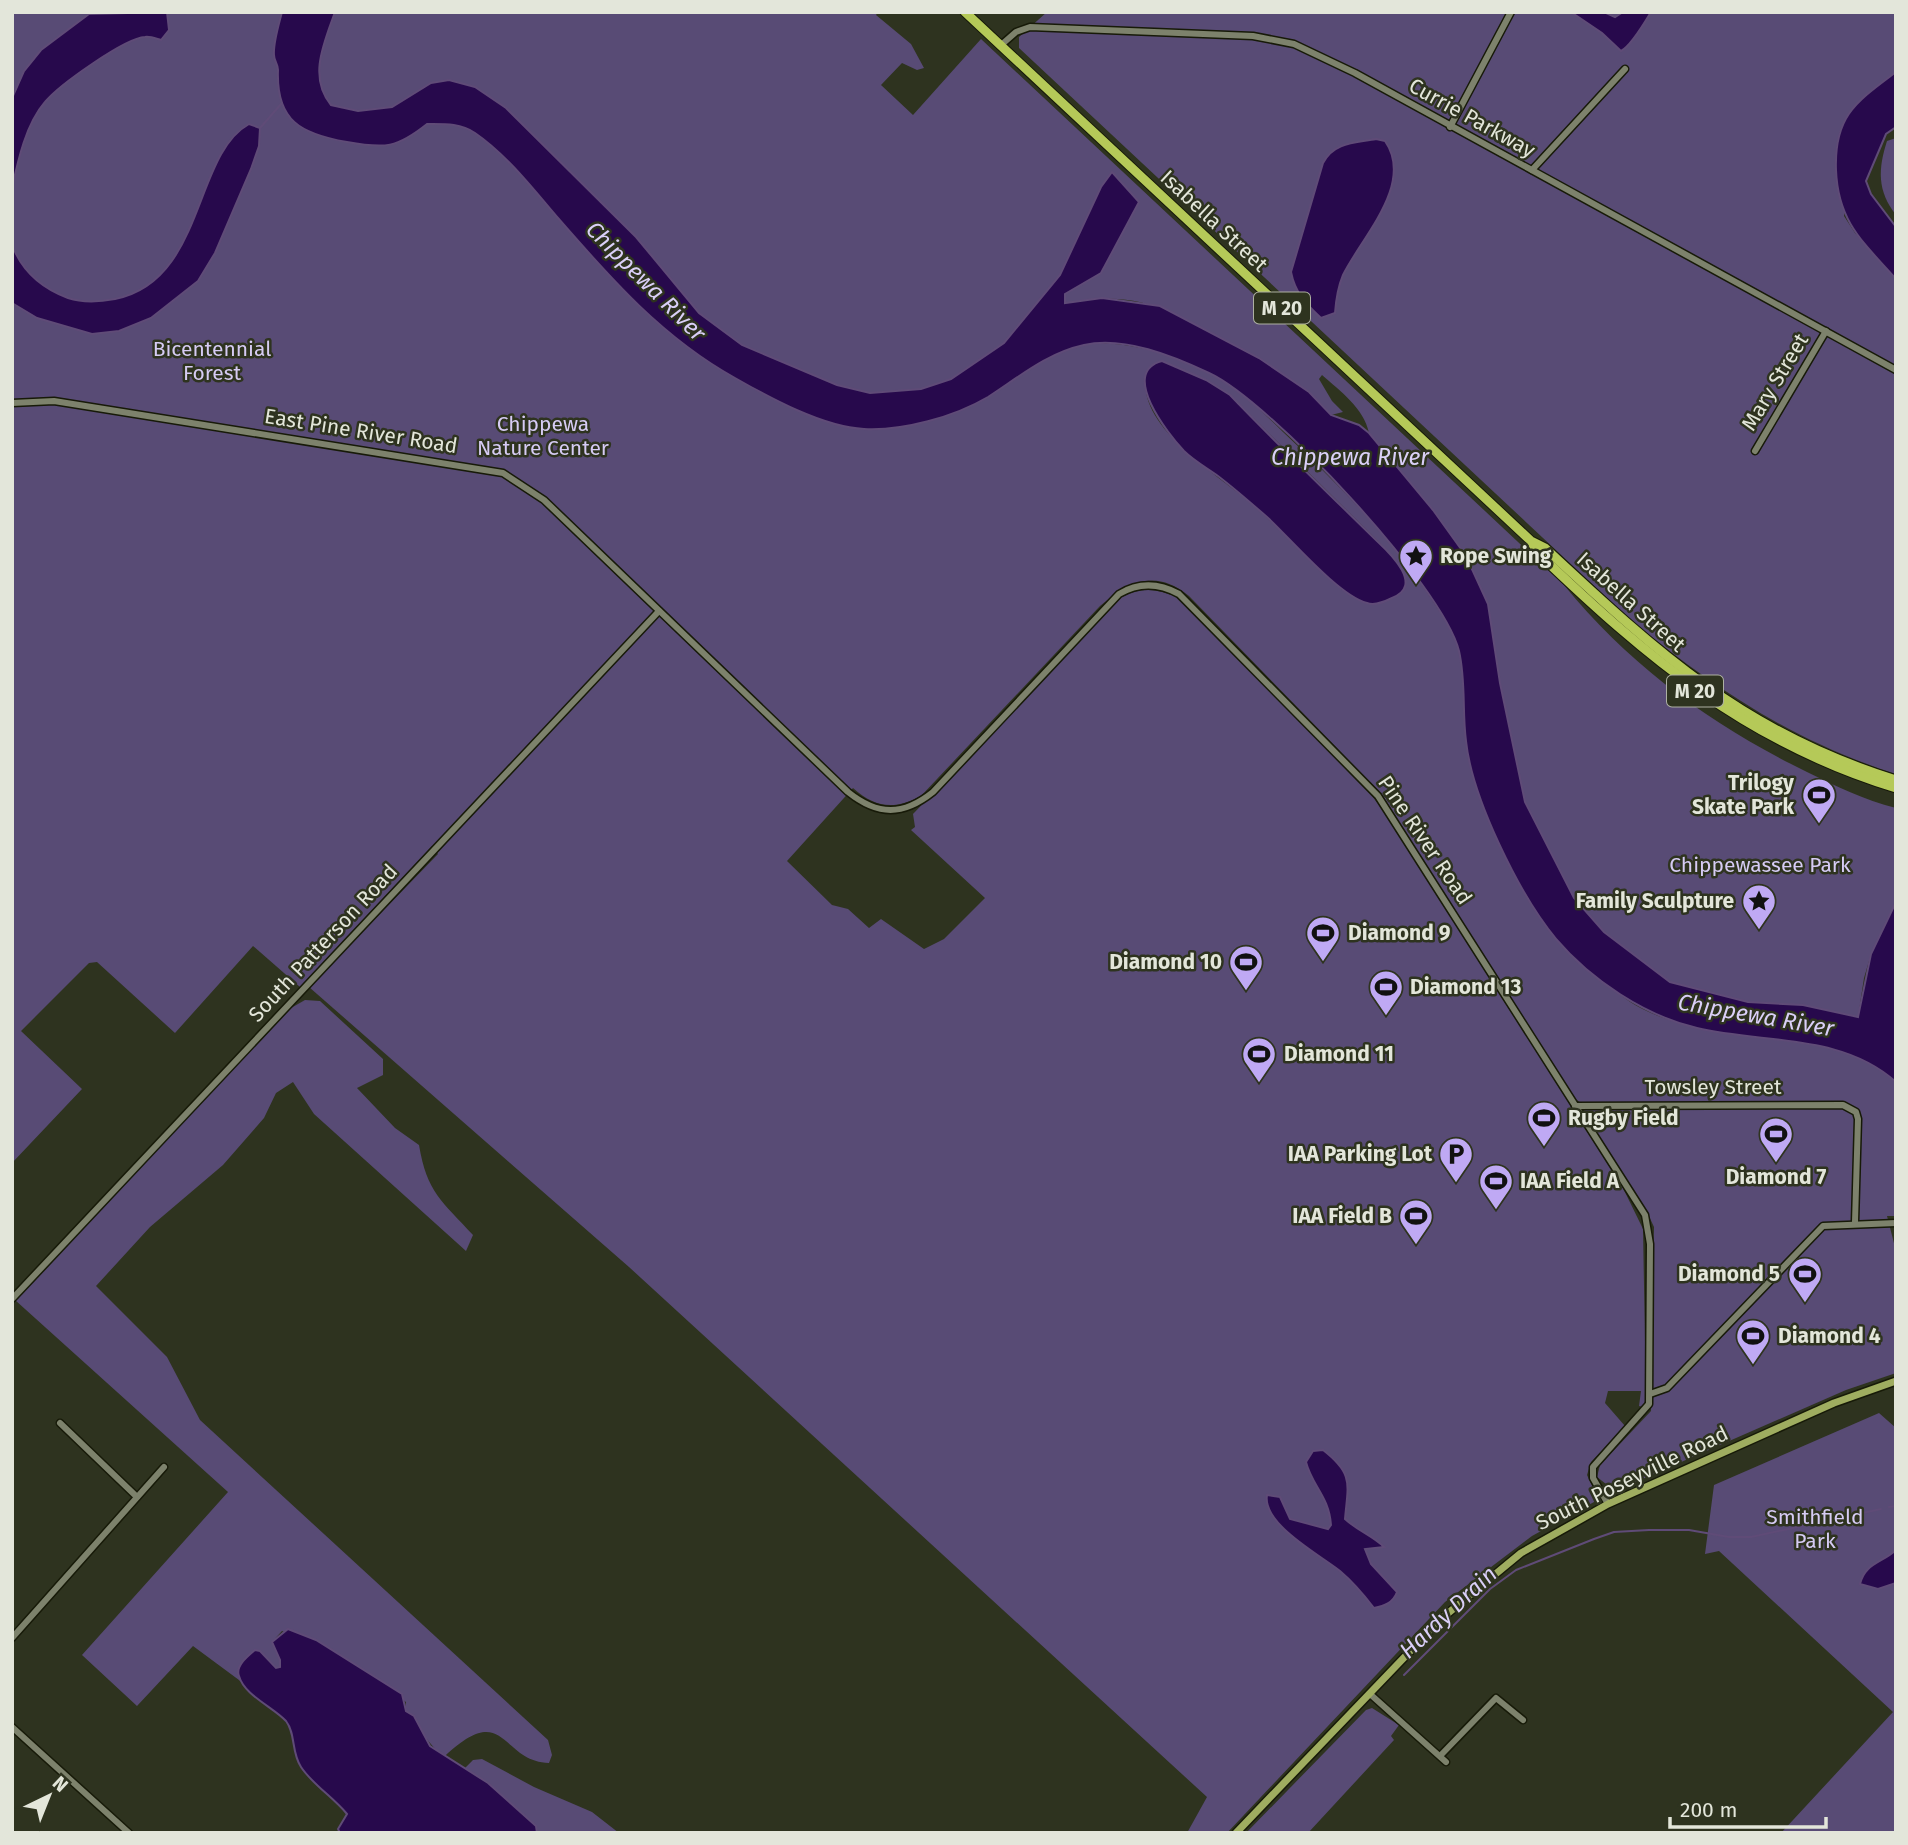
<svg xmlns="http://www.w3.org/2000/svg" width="1908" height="1845" viewBox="0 0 1908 1845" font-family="'Fira Sans',sans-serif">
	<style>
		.green { fill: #584b75; fill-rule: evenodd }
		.water { fill: #27094c; stroke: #5f4b77; stroke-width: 2 }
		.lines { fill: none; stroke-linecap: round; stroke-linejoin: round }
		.stream { stroke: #5f4b77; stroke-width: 2 }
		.minor-casing { stroke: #171a08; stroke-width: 9 }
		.major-casing { stroke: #171a08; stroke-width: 10 }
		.highway-casing { stroke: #171a08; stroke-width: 11 }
		.minor { stroke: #7d826c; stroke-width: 6 }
		.major { stroke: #9fad60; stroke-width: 7 }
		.highway { stroke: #b5c958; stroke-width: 9 }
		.labels { text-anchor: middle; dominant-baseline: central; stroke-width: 5; stroke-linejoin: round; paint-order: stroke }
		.shield { fill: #2e331f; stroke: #adb0a2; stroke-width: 2 }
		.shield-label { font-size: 19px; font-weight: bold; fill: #e3e6da }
		.street-label { font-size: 21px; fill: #e3e6da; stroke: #2e331f }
		.park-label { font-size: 21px; fill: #d6cbf4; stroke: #2e331f }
		.poi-label { font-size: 21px; font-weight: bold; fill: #e3e6da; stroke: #2e331f; text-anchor: start }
		.water-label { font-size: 23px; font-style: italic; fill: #dacff8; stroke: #2e331f }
	</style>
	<rect width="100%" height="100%" fill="#2e331f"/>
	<g class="green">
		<path d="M12 12H878L876 15 911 44 924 68 917 70 902 63 881 85 913 115 981 39 1564 585C1631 667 1713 726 1807 772 1836 786 1864 800 1896 808V902L1871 954 1864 978 1858 1017 1803 1005 1748 1002 1670 982 1604 932 1574 898 1525 802 1500 683 1487 604 1466 556 1433 510 1369 433C1364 408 1340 391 1322 375L1319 379 1332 401 1343 412 1331 415C1300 383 1268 363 1229 343 1168 311 1140 288 1066 304L1065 294 1101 273 1139 202 1075 249 1060 275 1004 343 963 372 972 405C1011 386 1044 349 1089 344 1130 339 1194 361 1228 383 1248 396 1265 415 1283 432 1338 484 1391 537 1432 600 1442 615 1453 630 1458 647 1467 672 1461 700 1466 726 1472 751 1474 779 1483 804 1507 875 1556 937 1611 987 1690 1060 1821 1011 1896 1082V1216H1887L1896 1251V1373L1846 1390 1615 1491 1597 1477 1600 1465 1651 1411 1654 1227 1648 1214 1585 1114 1583 1104 1575 1099 1378 790 1189 596C1155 568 1129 582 1100 606L921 796C895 810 875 808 853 788L787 861 832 905 848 909 869 928 881 919 924 949 944 939 985 898 911 830 915 827 913 814 1122 597C1142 585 1166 589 1185 603L1362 783 1380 806 1623 1188 1643 1229 1646 1398 1643 1407 1639 1406 1641 1391H1608L1605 1403 1625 1426 1591 1462 1587 1475 1596 1494 1594 1502 1532 1536 1445 1602 1227 1833H1187L1207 1797 629 1267 309 987 438 854 432 846 300 987 253 946 175 1033 97 962 89 963 21 1031 82 1089 12 1163ZM1147 371 1230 395 1383 546 1342 590C1312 561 1283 532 1252 504 1218 474 1132 425 1147 371Z"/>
		<path d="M1047 12H1896V72L1866 95 1844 216 1855 233 1896 279V774C1793 741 1717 690 1634 623L1019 48V37Z"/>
		<path d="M1896 138V215C1877 191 1878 169 1887 141Z"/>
		<path d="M305 1000 320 1001 383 1059V1075L357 1088 395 1128 419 1145C427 1193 442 1201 473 1235L466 1251 314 1114 293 1082 276 1093 264 1118 223 1165 150 1227 96 1286 167 1357 200 1420 548 1740 552 1755 549 1763C500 1762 506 1698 444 1757 428 1745 420 1726 405 1711L406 1702C364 1670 331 1651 282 1631L272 1642 280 1660V1668H276L266 1657 238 1675 243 1683 193 1646 137 1706 82 1655 228 1492 15 1300 291 1008Z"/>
		<path d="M1879 1413 1896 1428V1833H1781L1893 1712 1719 1551 1705 1554 1714 1485Z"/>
		<path d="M1372 1708 1399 1725 1391 1736 1394 1740 1308 1833H1246L1366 1710Z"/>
		<path d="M482 1759 534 1787 592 1812 619 1833H537L536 1826 488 1783 464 1769 473 1760Z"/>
	</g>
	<g class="water">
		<path d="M167 12 169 30 161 40C157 39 150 36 145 37 125 38 59 85 45 102 26 124 18 160 12 188V98L24 71 41 50 89 14Z"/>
		<path d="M282 12H335C324 43 308 77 331 105L358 111 392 107 431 83 449 80 475 87 506 108 636 237 699 313 742 345 837 385 870 393 921 389 951 379 1004 343 1060 275 1101 187 1112 172 1139 202 1101 273 1065 294V303L1102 298 1160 306 1259 358 1309 392 1331 415 1359 425 1369 433 1433 510 1466 556 1488 604 1500 683 1525 802 1574 898 1604 932 1670 982 1748 1002 1803 1005 1858 1017 1871 954 1896 902V1082C1841 1033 1765 1044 1697 1028 1645 1016 1591 980 1556 939 1519 894 1472 798 1466 741 1462 711 1466 681 1459 651 1443 586 1270 401 1209 373 1173 356 1124 336 1084 345 1047 353 1019 377 988 397 954 417 903 431 864 429 823 427 770 398 735 378 663 338 611 279 558 218 533 189 507 155 475 133 460 123 444 124 427 124 397 148 385 149 347 142 301 134 276 121 278 70 278 64 274 61 274 55 273 43 279 24 282 12Z"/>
		<path d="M1571 12H1604L1615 17 1623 12H1651C1645 22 1631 46 1621 51L1602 33Z"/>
		<path d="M1896 72V127L1886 134 1866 181 1871 194 1896 227V279C1863 242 1838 222 1836 170 1834 116 1856 102 1896 72Z"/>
		<path d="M249 124 260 128 259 146 251 169 215 253 198 281 151 318 119 331 92 334 37 318 12 303V245C22 271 41 288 68 298 83 303 99 302 115 299 205 281 193 155 249 124Z"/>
		<path d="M1376 139 1385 141C1415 184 1361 238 1343 275 1338 287 1336 300 1335 313L1321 318C1306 304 1295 293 1291 272L1323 163C1334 142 1355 143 1376 139Z"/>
		<path d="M1162 361 1206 380 1230 395C1278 445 1328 493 1377 541 1391 554 1424 586 1392 598 1384 602 1375 606 1367 603 1339 596 1290 538 1267 517 1251 503 1235 489 1218 476 1207 468 1194 461 1184 451 1168 434 1119 372 1162 361Z"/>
		<path d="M1323 1450C1354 1474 1348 1484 1345 1519 1358 1531 1373 1536 1384 1547L1365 1549 1371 1564 1397 1592C1393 1603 1384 1606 1374 1608 1364 1595 1353 1582 1340 1571 1320 1555 1262 1524 1267 1495L1280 1497 1290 1519 1328 1529 1331 1525C1329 1496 1312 1486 1306 1462L1313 1451Z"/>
		<path d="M1896 1550V1583L1878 1589 1860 1584C1865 1563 1882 1563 1896 1550Z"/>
		<path d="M288 1629 316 1640 402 1694 406 1711 414 1716 430 1746 488 1783 536 1826 537 1833H340L338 1829 347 1814C333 1797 312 1784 301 1767 291 1752 296 1734 286 1721 273 1707 244 1695 239 1676 235 1666 248 1656 255 1650L260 1651 276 1668 280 1667V1660L272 1642Z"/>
	</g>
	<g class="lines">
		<g class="stream">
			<path d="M260 128 282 103"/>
			<path d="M1889 1507 1896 1506"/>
			<path d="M1404 1675 1490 1589 1516 1570 1594 1539 1614 1532 1649 1530H1689L1729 1537H1751L1881 1509"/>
		</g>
		<g class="minor-casing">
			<g id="minor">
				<path d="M1000 46 1016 32 1030 27 1253 36 1294 44 1355 73 1896 370"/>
				<path d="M1450 127 1511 12"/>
				<path d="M1532 170 1625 69"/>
				<path d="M12 403 54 401 503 473 544 500 848 792C878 816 903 816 933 792L1119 594C1139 582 1159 583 1179 594L1378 796 1645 1215 1650 1244 1649 1404 1593 1467V1478L1608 1504"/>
				<path d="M1755 451 1826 331"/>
				<path d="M1575 1106 1843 1105 1856 1112 1858 1119 1855 1222"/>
				<path d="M12 1299 659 611"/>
				<path d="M1650 1394 1667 1388 1823 1226 1896 1223"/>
				<path d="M60 1423 137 1497"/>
				<path d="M12 1638 164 1467"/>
				<path d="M1370 1694 1446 1762"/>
				<path d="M12 1727 129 1833"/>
				<path d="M1440 1756 1496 1698 1523 1720"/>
			</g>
		</g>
		<g class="major-casing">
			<path id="major" d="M1236 1833 1441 1619 1521 1553 1608 1504 1834 1403 1896 1381"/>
		</g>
		<g class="highway-casing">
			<g id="highway">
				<path d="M965 12 1531 541 1545 548C1658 653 1744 733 1896 780"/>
				<path d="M1532 543 1538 553C1647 658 1748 743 1896 788"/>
			</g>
		</g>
		<use href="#minor" class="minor"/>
		<use href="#major" class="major"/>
		<use href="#highway" class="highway"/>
	</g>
	<defs>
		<g id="sight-pin" transform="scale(1.75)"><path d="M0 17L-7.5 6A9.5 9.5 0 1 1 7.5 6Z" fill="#bfa9f4" stroke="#2e331f"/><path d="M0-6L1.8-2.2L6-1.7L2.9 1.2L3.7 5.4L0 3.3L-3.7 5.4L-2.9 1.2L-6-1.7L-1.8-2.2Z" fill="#111"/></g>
		<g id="stadium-pin" transform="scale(1.75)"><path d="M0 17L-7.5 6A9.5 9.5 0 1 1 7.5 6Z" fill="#bfa9f4" stroke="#2e331f"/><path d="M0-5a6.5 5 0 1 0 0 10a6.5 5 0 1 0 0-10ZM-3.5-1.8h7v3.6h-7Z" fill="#111"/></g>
		<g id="parking-pin" transform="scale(1.75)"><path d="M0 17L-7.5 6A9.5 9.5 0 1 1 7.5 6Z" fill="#bfa9f4" stroke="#2e331f"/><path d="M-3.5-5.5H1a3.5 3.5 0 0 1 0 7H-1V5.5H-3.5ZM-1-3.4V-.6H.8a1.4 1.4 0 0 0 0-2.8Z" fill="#111"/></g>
	</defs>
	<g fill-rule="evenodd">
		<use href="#sight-pin" x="1416" y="556"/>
		<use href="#stadium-pin" x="1819" y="795"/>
		<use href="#sight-pin" x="1759" y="901"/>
		<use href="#stadium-pin" x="1323" y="933"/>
		<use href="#stadium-pin" x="1246" y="962"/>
		<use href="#stadium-pin" x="1386" y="987"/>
		<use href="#stadium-pin" x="1259" y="1054"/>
		<use href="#stadium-pin" x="1544" y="1118"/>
		<use href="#stadium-pin" x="1776" y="1134"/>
		<use href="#parking-pin" x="1456" y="1154"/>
		<use href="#stadium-pin" x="1496" y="1181"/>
		<use href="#stadium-pin" x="1416" y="1216"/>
		<use href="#stadium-pin" x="1805" y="1274"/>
		<use href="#stadium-pin" x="1753" y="1336"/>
	</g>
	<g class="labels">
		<g class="shield">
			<rect x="1254" y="292.5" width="56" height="31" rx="5"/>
			<rect x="1667" y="675.5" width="56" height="31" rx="5"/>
		</g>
		<g class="shield-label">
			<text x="1282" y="308">M 20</text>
			<text x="1695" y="691">M 20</text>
		</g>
		<g class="street-label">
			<text transform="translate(1472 118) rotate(29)">Currie Parkway</text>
			<text transform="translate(1214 221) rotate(43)">Isabella Street</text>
			<text transform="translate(1775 382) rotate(-59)">Mary Street</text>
			<text transform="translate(361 431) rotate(9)">East Pine River Road</text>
			<text transform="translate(1631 602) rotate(42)">Isabella Street</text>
			<text transform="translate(1425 840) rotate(56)">Pine River Road</text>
			<text transform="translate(323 943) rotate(-47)">South Patterson Road</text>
			<text x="1713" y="1087">Towsley Street</text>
			<text transform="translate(1632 1478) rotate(-26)">South Poseyville Road</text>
		</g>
		<g class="park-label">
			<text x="212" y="349">Bicentennial<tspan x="212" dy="24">Forest</tspan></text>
			<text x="543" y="424">Chippewa<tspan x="543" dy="24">Nature Center</tspan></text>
			<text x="1760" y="865">Chippewassee Park</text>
			<text x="1815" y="1517">Smithfield<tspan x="1815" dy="24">Park</tspan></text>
		</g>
		<g class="poi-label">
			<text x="1440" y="556">Rope Swing</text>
			<text x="1794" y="783" text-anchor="end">Trilogy<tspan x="1794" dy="24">Skate Park</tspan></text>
			<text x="1734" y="901" text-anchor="end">Family Sculpture</text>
			<text x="1348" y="933">Diamond 9</text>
			<text x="1222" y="962" text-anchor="end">Diamond 10</text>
			<text x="1410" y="987">Diamond 13</text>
			<text x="1284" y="1054">Diamond 11</text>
			<text x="1568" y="1118">Rugby Field</text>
			<text x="1432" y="1154" text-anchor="end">IAA Parking Lot</text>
			<text x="1776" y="1177" text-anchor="middle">Diamond 7</text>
			<text x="1520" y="1181">IAA Field A</text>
			<text x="1392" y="1216" text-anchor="end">IAA Field B</text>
			<text x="1780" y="1274" text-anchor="end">Diamond 5</text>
			<text x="1778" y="1336">Diamond 4</text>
		</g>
		<g class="water-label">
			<text transform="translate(646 281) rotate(45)">Chippewa River</text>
			<text x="1350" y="457">Chippewa River</text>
			<text transform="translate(1756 1015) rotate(10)">Chippewa River</text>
			<text transform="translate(1448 1612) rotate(-43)">Hardy Drain</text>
		</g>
	</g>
	<rect width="1908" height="1845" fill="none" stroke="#e3e6da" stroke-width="28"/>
	<g transform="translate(49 1796) rotate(43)" stroke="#2e331f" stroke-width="5" paint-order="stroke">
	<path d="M0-5L12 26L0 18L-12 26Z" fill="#e3e6da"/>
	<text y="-10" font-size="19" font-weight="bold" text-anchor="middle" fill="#e3e6da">N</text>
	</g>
	<path d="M1670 1817v10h156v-10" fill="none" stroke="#e3e6da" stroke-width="3.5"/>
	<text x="1680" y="1817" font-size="21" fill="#e3e6da" stroke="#2e331f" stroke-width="5" paint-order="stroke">200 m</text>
</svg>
